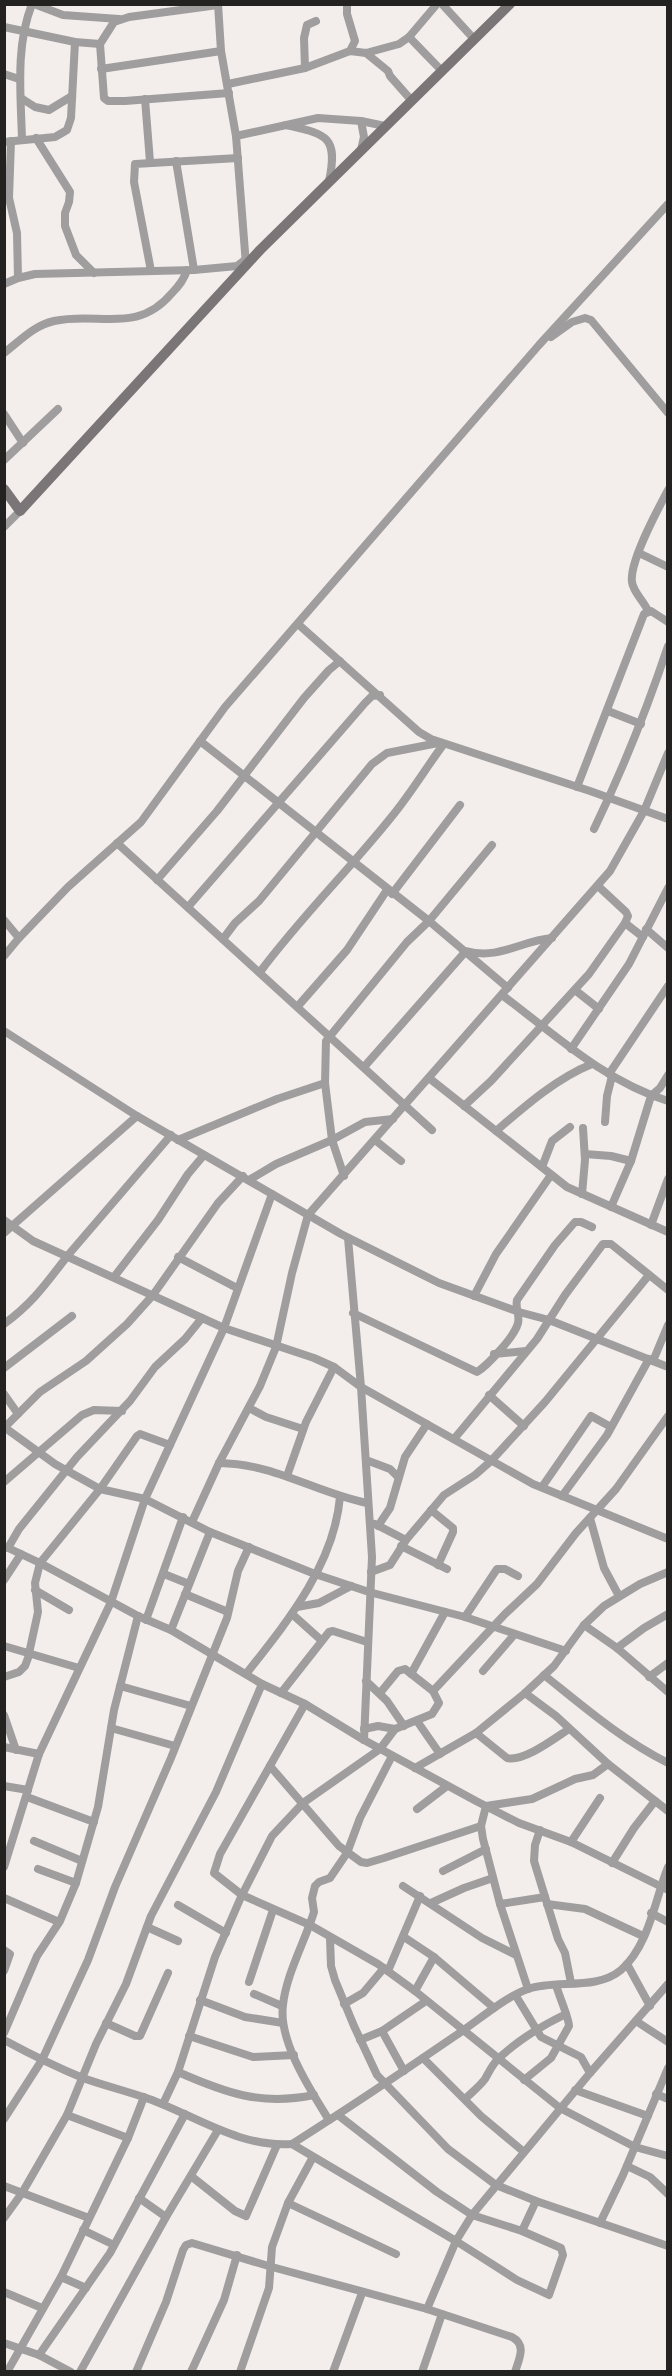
<svg xmlns="http://www.w3.org/2000/svg" width="672" height="2376" viewBox="0 0 672 2376" font-family="'Times New Roman',serif">
	<style>
		.lines { fill: none; stroke-linecap: round; stroke-linejoin: round }
		.street { stroke: #a09d9e; stroke-width: 8 }
		.secondary { stroke: #7a7677; stroke-width: 10 }
	</style>
	<rect width="100%" height="100%" fill="#f3eeeb"/>
	<g class="lines">
		<g class="street">
			<path d="M34 4 63 15 119 19"/>
			<path d="M218 4 221 51 236 136 246 265"/>
			<path d="M347 4V14L355 41 350 51"/>
			<path d="M442 4 474 39"/>
			<path d="M218 5 129 17 114 22 100 44 104 98 108 101H125L229 93"/>
			<path d="M4 27 75 42 100 44"/>
			<path d="M409 37 442 71"/>
			<path d="M366 53 388 71 390 76 412 101"/>
			<path d="M305 68 304 38 307 25 316 21"/>
			<path d="M101 69 221 51"/>
			<path d="M4 74 19 79"/>
			<path d="M228 84 305 68 350 51 366 53 399 44 409 37 437 4"/>
			<path d="M21 98 35 107 49 110 72 96"/>
			<path d="M145 99 150 162"/>
			<path d="M361 121 364 137 361 150"/>
			<path d="M286 125C325 134 339 135 329 181"/>
			<path d="M236 136 318 118 361 121 385 126"/>
			<path d="M36 138 70 192 69 202 65 213V226L76 255 94 273"/>
			<path d="M22 140C21 96 15 47 32 4"/>
			<path d="M11 141 9 198 17 233 18 278"/>
			<path d="M4 142 55 137 67 130 71 118 75 42"/>
			<path d="M176 161 194 270"/>
			<path d="M151 271 134 182 135 164 238 158"/>
			<path d="M4 284 18 278 35 274 194 270 237 266 245 260"/>
			<path d="M551 337 572 322 585 318 591 320 668 413"/>
			<path d="M4 353C21 340 33 326 54 321 98 311 137 335 172 293 179 286 184 280 187 270"/>
			<path d="M4 414 23 443"/>
			<path d="M4 460 58 409"/>
			<path d="M4 527 20 511"/>
			<path d="M639 553 668 567"/>
			<path d="M648 611C644 601 633 592 632 582 629 562 658 509 668 490"/>
			<path d="M298 624 419 732 431 739 590 791 668 819"/>
			<path d="M608 711 641 724"/>
			<path d="M200 741 429 921 508 988"/>
			<path d="M577 787 644 614 651 611 668 622"/>
			<path d="M594 829C623 769 647 709 668 646"/>
			<path d="M117 843 432 1130"/>
			<path d="M157 880 217 811 304 698 329 670 340 661"/>
			<path d="M392 894 460 805"/>
			<path d="M188 907 365 703 372 696 380 695"/>
			<path d="M4 920 19 938"/>
			<path d="M625 923 643 937"/>
			<path d="M646 929 668 948"/>
			<path d="M223 939 235 923 259 901 372 764 387 753 438 743"/>
			<path d="M4 956 19 938 68 887 141 822 225 707 539 345 668 204"/>
			<path d="M260 972C301 917 350 869 393 815 411 793 426 768 443 745"/>
			<path d="M575 990 599 1009"/>
			<path d="M502 995C554 1034 604 1081 668 1101"/>
			<path d="M298 1006 347 950 387 890"/>
			<path d="M4 1031 137 1116 341 1234 439 1283 519 1312 549 1320 668 1367"/>
			<path d="M571 1049 629 964 668 888"/>
			<path d="M364 1067 466 951C499 960 520 941 552 938"/>
			<path d="M609 1074 668 986"/>
			<path d="M429 1078 567 1187 668 1232"/>
			<path d="M464 1106 491 1081 589 974 625 923 628 916 626 912 598 886"/>
			<path d="M605 1122 607 1096 612 1076"/>
			<path d="M496 1131C525 1106 557 1078 592 1064"/>
			<path d="M178 1140 277 1099 325 1083"/>
			<path d="M375 1140 401 1161"/>
			<path d="M585 1154 611 1156 631 1161"/>
			<path d="M542 1167 552 1141 570 1127"/>
			<path d="M344 1176 332 1140 325 1083 326 1041 407 942 429 921 492 845"/>
			<path d="M249 1180 276 1164 332 1140 365 1122 393 1119"/>
			<path d="M582 1194 585 1160 583 1128"/>
			<path d="M611 1207 631 1161 651 1096 660 1088 668 1075"/>
			<path d="M4 1220 33 1241 224 1328 314 1358 334 1367 361 1387 533 1484 668 1539"/>
			<path d="M651 1225 668 1179"/>
			<path d="M4 1233 137 1116"/>
			<path d="M348 1238 361 1387 372 1557 364 1740"/>
			<path d="M178 1257 237 1288"/>
			<path d="M114 1277 158 1220 188 1174 204 1155"/>
			<path d="M474 1296 496 1254 551 1175"/>
			<path d="M353 1313 477 1372C488 1365 515 1336 518 1323 520 1314 515 1308 517 1300L555 1245 575 1222H581L592 1227"/>
			<path d="M4 1324C34 1302 47 1282 69 1254 103 1214 137 1175 171 1135"/>
			<path d="M494 1354 526 1351"/>
			<path d="M653 1361 668 1325"/>
			<path d="M4 1368 72 1316"/>
			<path d="M4 1394 18 1414"/>
			<path d="M489 1395 524 1426"/>
			<path d="M249 1408 266 1417 303 1429"/>
			<path d="M4 1427 55 1464 100 1489 145 1499 210 1532 315 1574 369 1592 465 1617 566 1651"/>
			<path d="M4 1428 40 1392 86 1361 127 1324 153 1295 218 1203 243 1176"/>
			<path d="M454 1439 537 1339 565 1295 603 1244H611L668 1290"/>
			<path d="M366 1460 390 1469 398 1477"/>
			<path d="M219 1463C276 1464 314 1492 367 1503"/>
			<path d="M287 1476 306 1422 334 1367"/>
			<path d="M4 1482 82 1415 94 1410 122 1411"/>
			<path d="M542 1487 591 1416 611 1427"/>
			<path d="M562 1496 607 1435 649 1359"/>
			<path d="M431 1510 453 1528V1532L438 1565"/>
			<path d="M590 1518 604 1568 619 1596"/>
			<path d="M192 1522 219 1463 260 1386 276 1347 292 1273 308 1215 610 871 644 811 668 753"/>
			<path d="M375 1524 406 1540"/>
			<path d="M378 1526 390 1508 405 1457 427 1424"/>
			<path d="M4 1546 40 1563 138 1616 171 1630 262 1684 305 1704 364 1740 476 1801 519 1823 571 1842 668 1890"/>
			<path d="M401 1546 447 1569"/>
			<path d="M8 1548 19 1529 77 1457 130 1401 155 1367 185 1339 202 1318"/>
			<path d="M371 1572 390 1565 406 1540 444 1495 475 1475 491 1461 545 1402 649 1275"/>
			<path d="M164 1574 189 1584"/>
			<path d="M4 1580 21 1554"/>
			<path d="M35 1590 69 1610"/>
			<path d="M185 1594 228 1612"/>
			<path d="M297 1607 319 1603 351 1586"/>
			<path d="M292 1614 321 1640"/>
			<path d="M465 1617 497 1569H505L518 1576"/>
			<path d="M146 1620 183 1517"/>
			<path d="M584 1625 617 1648 668 1692"/>
			<path d="M171 1630 210 1532"/>
			<path d="M4 1646 79 1668"/>
			<path d="M617 1648 644 1628 668 1614"/>
			<path d="M483 1671 514 1635"/>
			<path d="M246 1674C287 1622 334 1565 340 1497"/>
			<path d="M411 1674 445 1612"/>
			<path d="M544 1675C584 1707 622 1740 668 1763"/>
			<path d="M4 1677 19 1672 25 1666 28 1658 38 1612 35 1583 40 1563 100 1489 137 1436 140 1434 170 1445"/>
			<path d="M649 1677 668 1663"/>
			<path d="M366 1681 387 1701 404 1726"/>
			<path d="M120 1686 191 1706"/>
			<path d="M433 1691 505 1614 537 1584 576 1533 616 1489 668 1416"/>
			<path d="M281 1693 329 1632 333 1631 367 1642"/>
			<path d="M525 1693 556 1716 608 1764 668 1811"/>
			<path d="M305 1704 220 1854 214 1873 242 1895 310 1925 378 1964 415 1991 560 2108 635 2147 668 2156"/>
			<path d="M4 1715 16 1750"/>
			<path d="M417 1721 440 1754"/>
			<path d="M111 1728 175 1746"/>
			<path d="M364 1729 378 1726 395 1729"/>
			<path d="M476 1733 507 1758C524 1762 555 1738 569 1729"/>
			<path d="M4 1747 39 1754"/>
			<path d="M270 1766 339 1846 361 1862 367 1863 384 1858 481 1826"/>
			<path d="M415 1768 476 1733 525 1693 554 1666 584 1625 604 1606 640 1584 668 1572"/>
			<path d="M4 1786 28 1790"/>
			<path d="M27 1797 94 1822"/>
			<path d="M417 1809 447 1786"/>
			<path d="M540 1830 535 1845 534 1861 558 1939 565 1953 571 1983"/>
			<path d="M34 1841 82 1861"/>
			<path d="M571 1842 600 1798"/>
			<path d="M612 1863 634 1828 655 1801"/>
			<path d="M4 1867 39 1754 111 1602 145 1499 224 1328 272 1194"/>
			<path d="M38 1869 76 1883"/>
			<path d="M443 1871 486 1849"/>
			<path d="M403 1886 482 1938 516 1955"/>
			<path d="M4 1898 59 1922"/>
			<path d="M431 1903 464 1888 493 1878"/>
			<path d="M500 1904 545 1897"/>
			<path d="M547 1904 585 1909 643 1936"/>
			<path d="M178 1905 226 1933"/>
			<path d="M651 1913 668 1922"/>
			<path d="M147 1927 178 1941"/>
			<path d="M404 1937 434 1957 494 2008"/>
			<path d="M330 1938 331 1966 335 1980 354 2026 377 2075 448 2149 496 2185 536 2201 668 2246"/>
			<path d="M4 1950 10 1954 4 1971"/>
			<path d="M627 1964 650 2006"/>
			<path d="M388 1971 420 1896"/>
			<path d="M249 1982 273 1910"/>
			<path d="M528 1989 500 1904 483 1839 481 1826 486 1806 532 1799 575 1779 593 1775 608 1764"/>
			<path d="M415 1991 434 1957"/>
			<path d="M254 1994 282 2006"/>
			<path d="M516 1996 541 2037 581 2057 590 2073"/>
			<path d="M200 2000 245 2017 283 2023"/>
			<path d="M344 2004 363 1993 384 1968"/>
			<path d="M636 2021 668 2042"/>
			<path d="M106 2023 135 2036H140L168 1973"/>
			<path d="M382 2031 404 2071"/>
			<path d="M4 2033 37 1956 60 1921 76 1883 98 1807 114 1710 138 1616"/>
			<path d="M189 2036 253 2057 294 2055"/>
			<path d="M4 2040C30 2054 56 2067 83 2078 105 2086 127 2091 149 2099 196 2116 240 2148 292 2144 347 2109 401 2073 455 2036 475 2023 506 1996 528 1989 556 1979 596 1991 621 1970 649 1946 655 1899 668 1867"/>
			<path d="M360 2040 382 2031 426 2001"/>
			<path d="M423 2058 481 2116 524 2152"/>
			<path d="M178 2072C226 2093 261 2106 314 2095"/>
			<path d="M524 2080 551 2058 569 2026C569 2018 559 1996 556 1985"/>
			<path d="M575 2090 648 2116"/>
			<path d="M656 2094 668 2099"/>
			<path d="M465 2099C471 2093 480 2086 485 2079 489 2072 492 2065 498 2059 518 2040 541 2026 566 2014"/>
			<path d="M163 2104 178 2072 215 1957 241 1897 272 1836 303 1803 380 1749 395 1729 432 1714 439 1703 433 1691 405 1669 398 1671 380 1693"/>
			<path d="M67 2115 128 2138"/>
			<path d="M4 2119 42 2060 88 1960 115 1887 171 1758 227 1618 238 1571 249 1547"/>
			<path d="M329 2120C311 2091 278 2041 283 2005 286 1975 305 1941 314 1912L312 1898 315 1886 319 1882 330 1878 347 1853 360 1818 392 1756"/>
			<path d="M292 2144 456 2241 517 2280 549 2295 563 2255 561 2248 522 2231 472 2215 437 2192 338 2115"/>
			<path d="M627 2166 650 2177 668 2194"/>
			<path d="M191 2176 235 2211 246 2216 277 2145"/>
			<path d="M4 2186 89 2218"/>
			<path d="M139 2198 166 2217"/>
			<path d="M288 2203 396 2254"/>
			<path d="M4 2218 22 2193 67 2115 96 2044 126 1984 151 1916 216 1792 262 1684"/>
			<path d="M600 2223 623 2175 668 2068"/>
			<path d="M83 2230 114 2245"/>
			<path d="M522 2231 536 2201"/>
			<path d="M61 2277 86 2288"/>
			<path d="M4 2292 42 2308"/>
			<path d="M427 2309 456 2241 472 2215 590 2073 668 1984"/>
			<path d="M4 2343 39 2355 71 2372"/>
			<path d="M39 2355 110 2253 185 2114"/>
			<path d="M7 2372 61 2277 128 2138 144 2097"/>
			<path d="M80 2372 166 2217 218 2130"/>
			<path d="M136 2372 166 2302 183 2250 186 2245 192 2243 272 2267 427 2309 512 2337C527 2345 519 2359 515 2372"/>
			<path d="M191 2372 224 2300 237 2255"/>
			<path d="M240 2372 269 2288 272 2247 288 2203 313 2157"/>
			<path d="M333 2372 362 2293"/>
			<path d="M422 2372 442 2314"/>
		</g>
		<path class="secondary" d="M4 489 20 511 260 250 510 4"/>
	</g>
	<rect width="672" height="2376" fill="none" stroke="#242221" stroke-width="12"/>
</svg>
